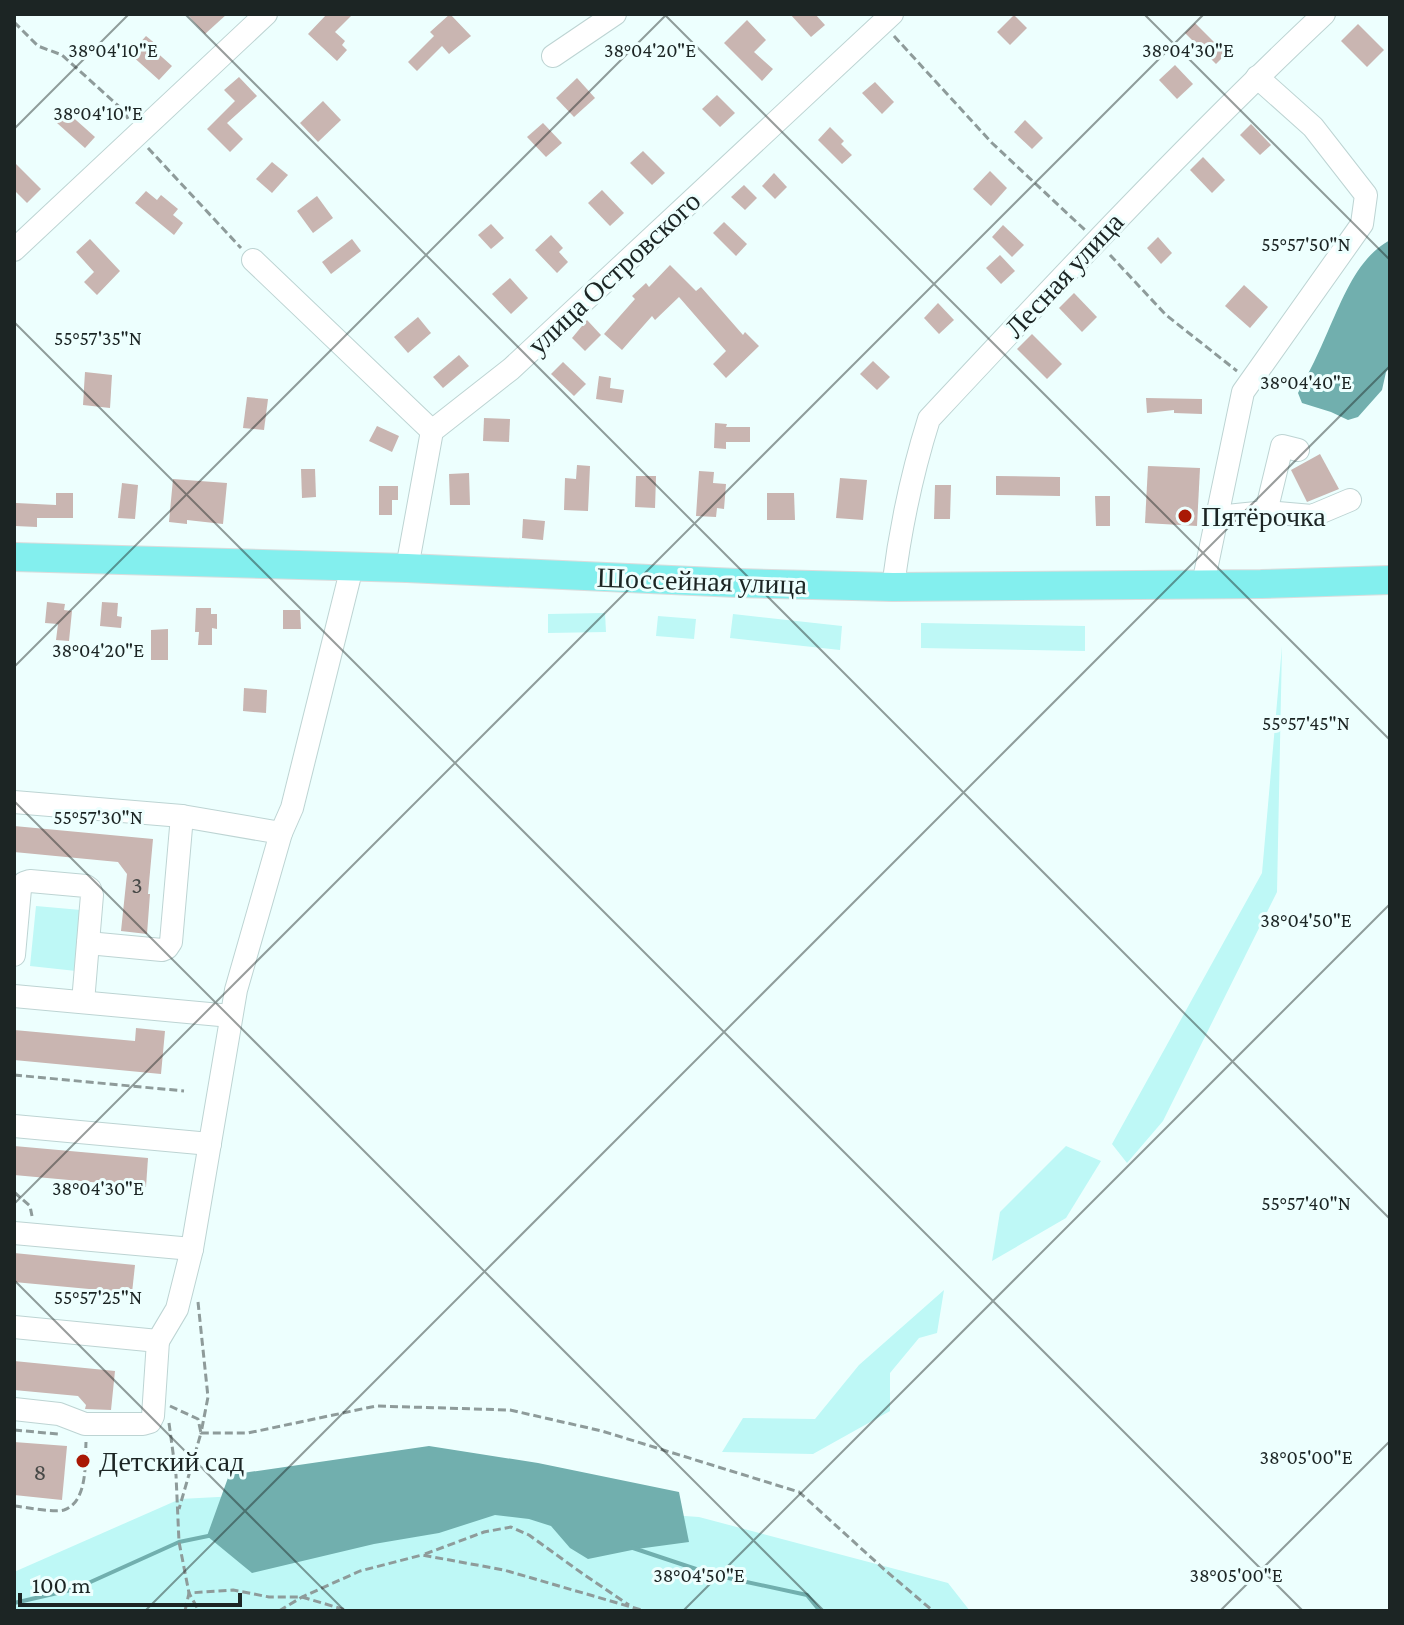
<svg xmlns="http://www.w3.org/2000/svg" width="1404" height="1625" viewBox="0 0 1404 1625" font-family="'Crimson Pro',serif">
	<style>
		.green { fill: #bef8f6 }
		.water { fill: #71afae }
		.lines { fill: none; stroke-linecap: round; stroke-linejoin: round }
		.stream { stroke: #71afae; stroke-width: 4 }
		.building { fill: #c9b5b1 }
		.minor-casing { stroke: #bdd4d3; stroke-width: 24 }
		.major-casing { stroke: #dbdcdc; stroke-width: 30 }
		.path { stroke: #8e9b9a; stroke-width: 3; stroke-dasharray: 8 4; stroke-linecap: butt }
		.minor { stroke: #fff; stroke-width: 22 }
		.major { stroke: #83efee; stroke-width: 28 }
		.ticks { fill: none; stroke: #1c2524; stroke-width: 2; stroke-opacity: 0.45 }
		.poi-dot { fill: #a91905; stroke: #edfffe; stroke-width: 3 }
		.labels { text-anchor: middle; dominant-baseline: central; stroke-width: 6; stroke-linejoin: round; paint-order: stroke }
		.number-label { font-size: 24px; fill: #474947 }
		.street-label { font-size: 28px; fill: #1c2524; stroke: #edfffe }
		.poi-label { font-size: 28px; fill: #1c2524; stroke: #edfffe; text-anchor: start }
		.ticks-label { font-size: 20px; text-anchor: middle; fill: #1c2524; stroke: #edfffe; stroke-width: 6; stroke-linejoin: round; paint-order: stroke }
	</style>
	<rect width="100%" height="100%" fill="#edfffe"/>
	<g class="green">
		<path d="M605 613 606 632 548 633V614Z"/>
		<path d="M733 614 842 626 840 650 730 638Z"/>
		<path d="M658 616 696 619 694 639 656 636Z"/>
		<path d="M921 623 1085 626V651L921 648Z"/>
		<path d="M1282 646 1277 892 1163 1121 1127 1163 1112 1144 1262 873Z"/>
		<path d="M36 906 81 910 76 971 30 966Z"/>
		<path d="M1066 1146 1101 1161 1066 1218 992 1261 1000 1212Z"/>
		<path d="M944 1290 937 1333 919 1338 890 1373V1411L813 1454 722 1452 743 1418 815 1419 859 1365Z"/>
		<path d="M331 1491 699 1517 948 1583 970 1611H14V1572L180 1499Z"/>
	</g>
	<g class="water">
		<path d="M1390 240V367L1386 372 1382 390 1358 417 1348 420 1331 412 1302 403 1298 393C1309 373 1319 352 1328 331 1343 298 1357 258 1390 240Z"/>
		<path d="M429 1446 538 1463 679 1492 689 1542 637 1549 588 1559 570 1548 551 1526 529 1519 495 1515 439 1533 374 1544 252 1573 207 1536 229 1475Z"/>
	</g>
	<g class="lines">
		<g class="stream">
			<path d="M633 1548 714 1575 807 1595 820 1611"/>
			<path d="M14 1603 75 1589 179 1542 213 1535"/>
		</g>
	</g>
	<g class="building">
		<path d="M187 14H227L205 34Z"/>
		<path d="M327 14H353L335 32 345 41 342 45 347 50 337 61 308 34Z"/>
		<path d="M450 14 471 36 449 54 442 46 417 71 408 62 434 36 430 32Z"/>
		<path d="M790 14H815L825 25 811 37Z"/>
		<path d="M1014 15 1027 28 1010 45 997 32Z"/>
		<path d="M747 20 766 40 754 52 773 69 762 81 724 43Z"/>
		<path d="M1195 23 1226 54 1216 64 1185 33Z"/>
		<path d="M1358 24 1384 50 1367 67 1341 41Z"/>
		<path d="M146 36 157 45 153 49 172 66 159 80 130 54Z"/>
		<path d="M1175 65 1193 84 1177 99 1159 80Z"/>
		<path d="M239 77 257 96 227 123 243 139 230 152 207 129 235 101 224 90Z"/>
		<path d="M577 78 595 98 574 117 556 98Z"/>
		<path d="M875 82 894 102 882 114 862 93Z"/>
		<path d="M717 95 735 113 720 127 702 109Z"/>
		<path d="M323 101 341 120 318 142 300 123Z"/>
		<path d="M67 112 95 137 85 148 57 123Z"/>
		<path d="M1025 120 1043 138 1032 149 1014 132Z"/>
		<path d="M543 123 562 143 546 157 527 137Z"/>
		<path d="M1251 124 1271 145 1260 155 1240 135Z"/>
		<path d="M830 127 844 141 841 144 852 155 842 164 818 140Z"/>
		<path d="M643 151 665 173 652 185 630 163Z"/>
		<path d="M1203 157 1225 180 1212 193 1190 170Z"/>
		<path d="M14 162 41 189 27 203 14 190Z"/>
		<path d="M272 162 288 175 272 193 256 179Z"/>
		<path d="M990 171 1007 188 991 206 973 189Z"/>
		<path d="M774 173 787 187 775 199 762 186Z"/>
		<path d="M744 185 757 198 745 210 731 197Z"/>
		<path d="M602 190 624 213 610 226 588 203Z"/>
		<path d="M146 191 157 200 161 195 178 209 173 215 183 223 174 235 135 203Z"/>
		<path d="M317 196 333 218 313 233 297 211Z"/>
		<path d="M724 222 747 244 736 256 713 233Z"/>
		<path d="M491 224 504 238 491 249 478 235Z"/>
		<path d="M1003 225 1024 245 1012 257 992 237Z"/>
		<path d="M551 235 563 248 559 252 568 262 557 273 535 250Z"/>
		<path d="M1158 237 1172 253 1161 264 1147 248Z"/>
		<path d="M90 239 120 271 97 295 84 282 94 272 76 252Z"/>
		<path d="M352 239 361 251 331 274 322 262Z"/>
		<path d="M1000 255 1015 271 1001 284 986 268Z"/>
		<path d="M670 265 696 291 701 287 743 335 745 332 759 346 726 378 713 364 726 351 679 297 655 320 652 316 622 350 604 334 635 299 632 296 646 283 649 287Z"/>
		<path d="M510 278 528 298 511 314 492 294Z"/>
		<path d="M1244 285 1268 307 1250 328 1225 306Z"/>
		<path d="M1074 293 1097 317 1082 332 1059 308Z"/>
		<path d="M938 303 954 320 939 334 924 318Z"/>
		<path d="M418 317 431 333 408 353 394 337Z"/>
		<path d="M587 320 601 335 585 351 572 338Z"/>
		<path d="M1032 334 1062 364 1047 379 1017 349Z"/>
		<path d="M459 355 469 366 443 388 433 377Z"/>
		<path d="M873 361 890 377 877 390 860 374Z"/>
		<path d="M563 362 586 384 574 396 551 374Z"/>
		<path d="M85 372 112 375 110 408 83 405Z"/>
		<path d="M599 376 611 378 610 388 624 390 622 403 596 399Z"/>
		<path d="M247 397 268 399 264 430 243 428Z"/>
		<path d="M1146 398 1202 399V414L1174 413V410L1147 413Z"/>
		<path d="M484 418 510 419 509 442 483 441Z"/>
		<path d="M715 423 727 424 726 427H750V442H726V449L714 448Z"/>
		<path d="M377 426 399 436 392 452 369 441Z"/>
		<path d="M1320 454 1339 489 1307 502 1291 470Z"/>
		<path d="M577 465 590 466 588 511 564 510 565 478 576 479Z"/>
		<path d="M1148 466 1200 468 1197 526 1145 523Z"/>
		<path d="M301 469H315L316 497 302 498Z"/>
		<path d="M699 471 714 472 713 483 726 484 724 509 717 508 716 517 696 516Z"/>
		<path d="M469 473 470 505H450L449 474Z"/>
		<path d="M636 476H656L655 508 635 507Z"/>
		<path d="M996 476 1060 477V496L996 495Z"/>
		<path d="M840 478 867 480 863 520 836 518Z"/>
		<path d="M173 479 227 483 223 524 187 520V524L169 522Z"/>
		<path d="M122 483 138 485 135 519 118 518Z"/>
		<path d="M935 485H951L950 519H934Z"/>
		<path d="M379 486H398V500H392V515H379Z"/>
		<path d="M56 493H73V518H37V527L15 526 16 503 56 505Z"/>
		<path d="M767 493H794L795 520H767Z"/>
		<path d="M1095 496H1110V526H1096Z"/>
		<path d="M523 519 545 521 543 540 522 538Z"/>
		<path d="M47 602 65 604 64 610 72 611 69 641 56 640 58 624 45 623Z"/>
		<path d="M102 602 118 603 117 616 122 617 121 628 100 626Z"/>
		<path d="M196 608H211V614H217V629L212 628V645H198L199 632H195Z"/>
		<path d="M283 610H300L301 629H283Z"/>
		<path d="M168 629V660H151V630Z"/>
		<path d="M244 688 267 690 266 713 243 711Z"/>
		<path d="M14 826 153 839 148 894H150L147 934 121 931 127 874 118 862 14 852Z"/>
		<path d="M136 1028 165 1031 161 1074 14 1060V1030L135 1041Z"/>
		<path d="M14 1146 148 1158 146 1187 14 1175Z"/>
		<path d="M14 1253 135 1265 132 1293 14 1282Z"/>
		<path d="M14 1361 115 1371 111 1410 85 1409 86 1405 78 1396 14 1390Z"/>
		<path d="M14 1442 67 1446 62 1500 14 1495Z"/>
	</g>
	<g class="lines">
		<g class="minor-casing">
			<g id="minor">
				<path d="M553 56 615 14"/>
				<path d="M14 250 266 14"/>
				<path d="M253 260 432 431"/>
				<path d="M1266 512 1282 446 1298 450"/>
				<path d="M1217 517 1266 512 1312 516 1350 500"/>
				<path d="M407 568 432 431 511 369 892 14"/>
				<path d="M1203 584 1243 392 1362 224 1366 195 1313 127 1257 77"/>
				<path d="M893 587C900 530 912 473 929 419 1058 281 1187 143 1324 14"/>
				<path d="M14 802 182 816 281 833 236 990 192 1249 177 1309 158 1341"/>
				<path d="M281 833 292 808 352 567"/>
				<path d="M88 943 162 950 167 948 171 942 182 816"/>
				<path d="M14 955 20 889 24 883 30 881 86 886 90 889 92 895 83 1002"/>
				<path d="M14 996 231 1016"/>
				<path d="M14 1126 210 1144"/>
				<path d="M14 1233 192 1249"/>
				<path d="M14 1327 158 1341 153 1416 150 1422 143 1424H85L59 1414 14 1409"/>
			</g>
		</g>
		<g class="major-casing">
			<path id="major" d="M14 557 407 568 737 583 893 587 1261 584 1390 580"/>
		</g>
		<g class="path">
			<path d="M14 22 38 46 62 55 124 111 128 119"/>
			<path d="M894 36 992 143 1085 230"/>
			<path d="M148 148 241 248"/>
			<path d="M1110 255 1166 315 1237 371"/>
			<path d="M14 1075 184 1091"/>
			<path d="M14 1192 30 1206 32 1216"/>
			<path d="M198 1302 208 1397 201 1433H248L376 1406 510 1410 602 1431 799 1492 886 1571 933 1611"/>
			<path d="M170 1406 198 1419 201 1433 179 1509"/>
			<path d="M169 1423 176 1475 179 1542 189 1593 199 1611"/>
			<path d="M14 1430 58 1434"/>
			<path d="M14 1506C26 1507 53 1513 64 1510 88 1502 85 1462 86 1442"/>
			<path d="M425 1554 484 1532 511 1527 529 1535 583 1574 629 1605"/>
			<path d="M185 1611 189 1593 233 1590 269 1597H302L349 1611"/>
			<path d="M279 1611 302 1597 360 1571 422 1555 504 1570 645 1611"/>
		</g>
		<use href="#minor" class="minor"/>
		<use href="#major" class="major"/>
	</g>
	<path class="ticks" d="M185 14 1390 1219M664 14 1390 740M1144 14 1390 260M14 129 129 14M14 322 1303 1611M14 667 667 14M14 801 824 1611M14 1204 1204 14M14 1280 345 1611M145 1611 1390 366M683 1611 1390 904M1220 1611 1390 1441"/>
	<g class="poi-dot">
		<circle cx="1185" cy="516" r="8"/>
		<circle cx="83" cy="1461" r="8"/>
	</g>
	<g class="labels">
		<g class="number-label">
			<text x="137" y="884">3</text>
			<text x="40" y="1471">8</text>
		</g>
		<g class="street-label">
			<text transform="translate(614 273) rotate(-43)">улица Островского</text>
			<text transform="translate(1064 275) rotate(-47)">Лесная улица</text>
			<text transform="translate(702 581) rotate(2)">Шоссейная улица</text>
		</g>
		<g class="poi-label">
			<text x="1201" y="516">Пятёрочка</text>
			<text x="99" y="1461">Детский сад</text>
		</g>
	</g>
	<g class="ticks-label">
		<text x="113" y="57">38°04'10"E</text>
		<text x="650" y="57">38°04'20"E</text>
		<text x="1188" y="57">38°04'30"E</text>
		<text x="98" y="120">38°04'10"E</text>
		<text x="1306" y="251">55°57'50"N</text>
		<text x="98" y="345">55°57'35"N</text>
		<text x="1306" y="389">38°04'40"E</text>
		<text x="98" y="657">38°04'20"E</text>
		<text x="1306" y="730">55°57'45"N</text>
		<text x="98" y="824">55°57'30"N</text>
		<text x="1306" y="927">38°04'50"E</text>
		<text x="98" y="1195">38°04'30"E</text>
		<text x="1306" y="1210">55°57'40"N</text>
		<text x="98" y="1304">55°57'25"N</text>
		<text x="1306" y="1464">38°05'00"E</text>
		<text x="699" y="1582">38°04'50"E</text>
		<text x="1236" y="1582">38°05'00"E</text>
	</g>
	<rect width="1404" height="1625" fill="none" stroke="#1c2524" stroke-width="32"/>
	<path d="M20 1593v12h220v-12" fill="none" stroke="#1c2524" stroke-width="4"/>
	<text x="32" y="1593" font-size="24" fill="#1c2524" stroke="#edfffe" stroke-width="6" paint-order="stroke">100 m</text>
</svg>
